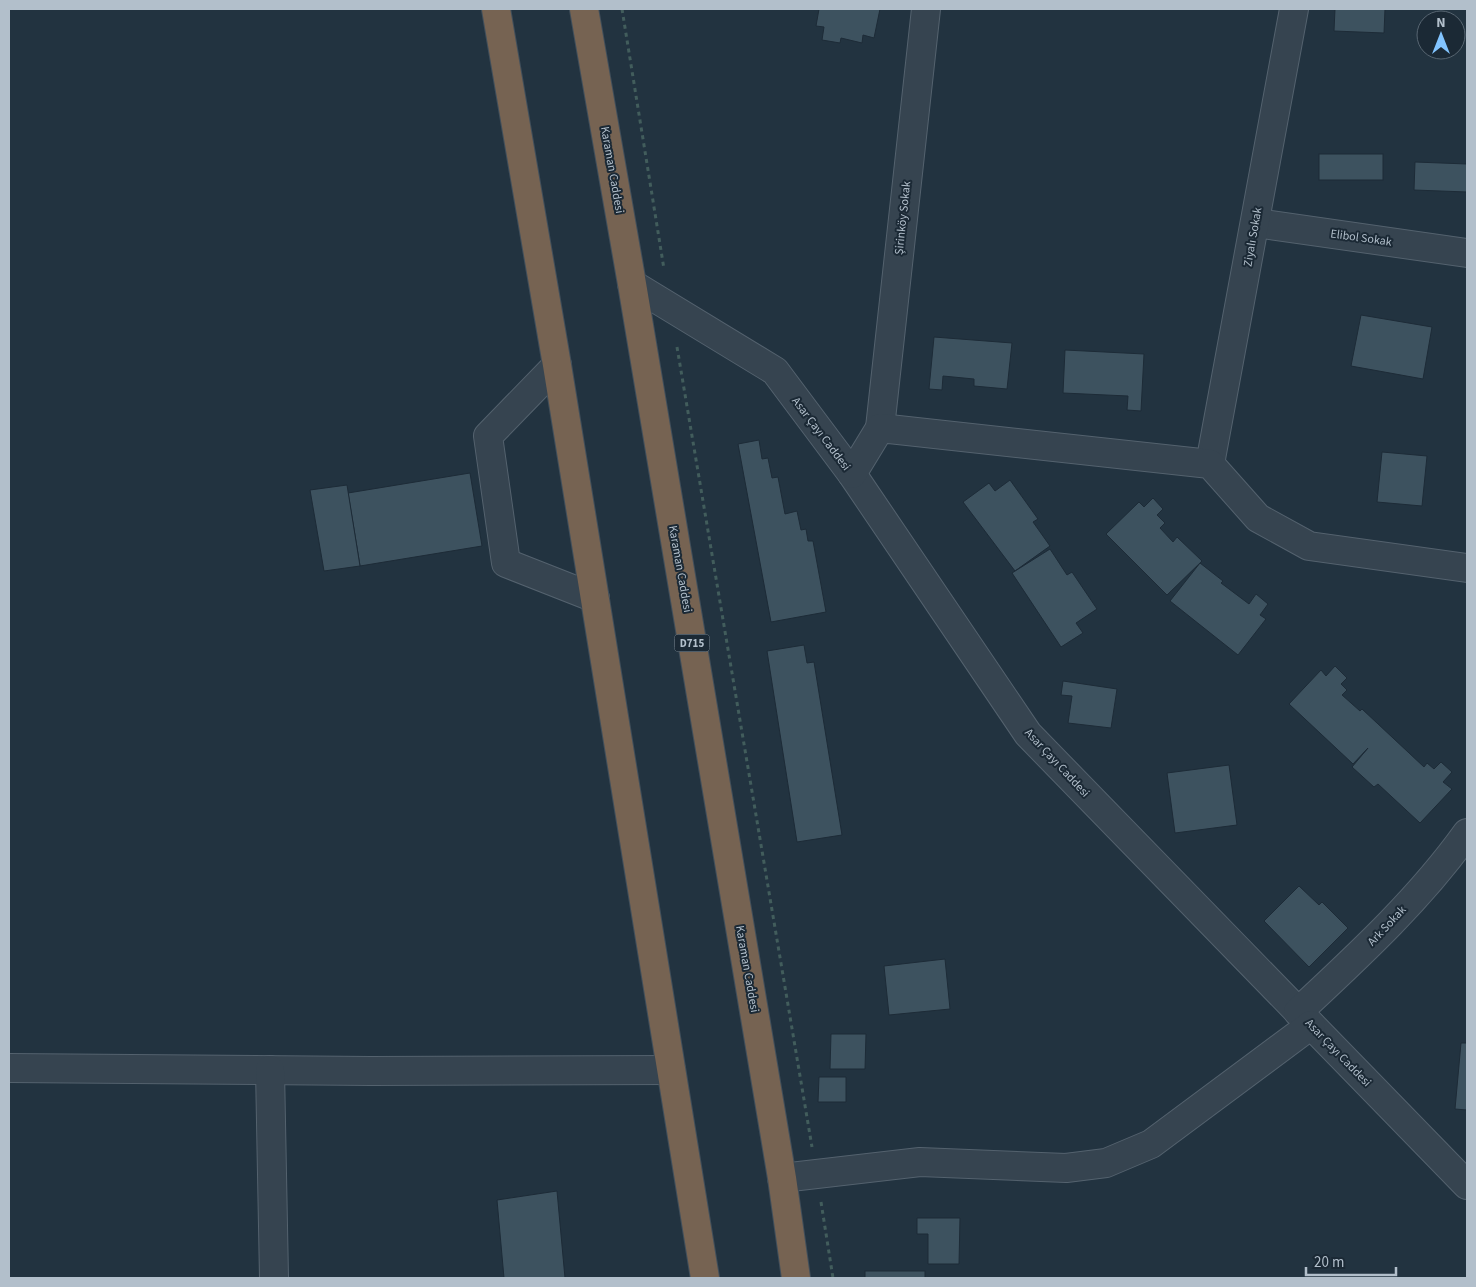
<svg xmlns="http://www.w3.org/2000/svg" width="1476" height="1287" viewBox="0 0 1476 1287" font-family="'Source Sans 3',sans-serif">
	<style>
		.building { fill: #3d525f; stroke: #1d2b37 }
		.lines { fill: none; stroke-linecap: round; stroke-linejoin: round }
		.minor-casing { stroke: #54626e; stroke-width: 30 }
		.highway-casing { stroke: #414f5b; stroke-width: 30 }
		.path { stroke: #425d5c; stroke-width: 3; stroke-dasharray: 4 4; stroke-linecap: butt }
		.minor { stroke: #364450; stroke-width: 28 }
		.highway { stroke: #766352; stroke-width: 28 }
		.labels { text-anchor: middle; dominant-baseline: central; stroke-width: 4; stroke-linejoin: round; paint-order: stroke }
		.shield { fill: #1b2935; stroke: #85929e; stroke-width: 1 }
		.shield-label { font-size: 11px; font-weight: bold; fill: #b2bfcb }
		.street-label { font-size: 12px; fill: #b2bfcb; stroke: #1b2935 }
	</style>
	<rect width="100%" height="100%" fill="#223340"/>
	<g class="building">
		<path d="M819 9H880L874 38 863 35 862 43 841 38 840 43 822 40 824 27 816 26Z"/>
		<path d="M1335 9H1385L1384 33 1334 31Z"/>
		<rect x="1319" y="154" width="64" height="26"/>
		<path d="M1415 162 1467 164V192L1414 190Z"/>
		<path d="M1361 315 1432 327 1423 379 1351 366Z"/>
		<path d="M934 337 1012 343 1007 389 974 386V379L943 376 942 390 929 389Z"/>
		<path d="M1065 350 1144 354 1141 411 1127 410 1128 396 1063 393Z"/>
		<path d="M759 440 762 459 768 458 772 478 778 477 785 514 797 511 801 530 806 529 808 541H813L826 612 771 622 738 444Z"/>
		<path d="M1382 452 1427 456 1422 506 1377 502Z"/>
		<path d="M470 473 482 546 360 566 348 493Z"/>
		<path d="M1010 480 1038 519 1033 522 1050 546 1015 571 963 502 989 483 995 491Z"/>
		<path d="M347 485 360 566 324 571 310 490Z"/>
		<path d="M1153 498 1163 509 1157 515 1165 523 1160 528 1173 542 1177 537 1202 561 1167 595 1106 534 1139 502 1144 507Z"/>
		<path d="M1050 549 1067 575 1072 572 1097 609 1076 623 1083 633 1061 647 1012 573Z"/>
		<path d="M1200 563 1223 581 1221 583 1249 604 1256 594 1268 604 1260 615 1266 619 1238 655 1170 601Z"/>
		<path d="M804 645 807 663 814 662 842 835 797 842 767 651Z"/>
		<path d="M1335 666 1347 678 1341 684 1347 690 1342 695 1360 711 1362 709 1424 767 1427 763 1434 769 1441 762 1452 772 1443 782 1452 789 1420 823 1378 784 1374 787 1352 767 1368 748 1353 764 1289 704 1321 670 1326 676Z"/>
		<path d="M1063 681 1117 689 1111 728 1068 723 1072 696 1061 695Z"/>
		<path d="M1229 765 1237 825 1175 833 1167 773Z"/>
		<path d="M1299 886 1319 905 1322 902 1348 928 1309 967 1264 921Z"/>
		<path d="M945 959 950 1009 889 1015 884 966Z"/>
		<path d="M831 1034H866L865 1069H830Z"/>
		<path d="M1461 1043H1467V1110L1455 1109Z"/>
		<path d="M819 1077H846V1102H818Z"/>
		<path d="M557 1191 565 1278H504L497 1200Z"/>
		<path d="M917 1218H960L959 1264H928V1234H917Z"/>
		<rect x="865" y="1271" width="60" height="7"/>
	</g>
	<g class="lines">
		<g class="minor-casing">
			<g id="minor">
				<path d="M1256 223 1467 253"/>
				<path d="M632 284 775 371 852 474 1028 734 1467 1185"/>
				<path d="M557 365 488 436 506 563 595 598"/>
				<path d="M880 428 926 9"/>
				<path d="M1210 464 1294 9"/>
				<path d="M852 474 880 428 1210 464 1258 518 1309 546 1467 568"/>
				<path d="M1298 1012C1358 956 1419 900 1467 833"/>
				<path d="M9 1068 371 1071 671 1070"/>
				<path d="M270 1070 274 1278"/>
				<path d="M782 1178 920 1162 1066 1168 1106 1163 1151 1144 1311 1025"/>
			</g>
		</g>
		<g class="highway-casing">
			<g id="highway">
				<path d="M496 9 557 365 705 1278"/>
				<path d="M584 9 632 284 782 1178 796 1278"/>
			</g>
		</g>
		<g class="path">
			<path d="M622 9 664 269"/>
			<path d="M677 347 812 1147"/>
			<path d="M821 1202 833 1278"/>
		</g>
		<use href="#minor" class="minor"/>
		<use href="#highway" class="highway"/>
	</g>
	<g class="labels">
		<rect class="shield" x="674.5" y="634.5" width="35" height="17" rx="4"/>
		<g class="shield-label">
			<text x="692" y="643">D715</text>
		</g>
		<g class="street-label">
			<text transform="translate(612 170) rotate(80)">Karaman Caddesi</text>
			<text transform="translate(903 218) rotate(-84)">Şirinköy Sokak</text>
			<text transform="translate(1253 237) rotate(-80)">Ziyalı Sokak</text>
			<text transform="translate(1361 238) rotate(8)">Elibol Sokak</text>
			<text transform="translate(821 434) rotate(53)">Asar Çayı Caddesi</text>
			<text transform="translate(680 569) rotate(80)">Karaman Caddesi</text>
			<text transform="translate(1057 763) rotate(47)">Asar Çayı Caddesi</text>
			<text transform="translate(1387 926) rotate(-47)">Ark Sokak</text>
			<text transform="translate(747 969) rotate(80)">Karaman Caddesi</text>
			<text transform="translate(1338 1053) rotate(46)">Asar Çayı Caddesi</text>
		</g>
	</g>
	<rect width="1476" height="1287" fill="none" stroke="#b2bfcb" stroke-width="20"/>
	<g transform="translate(1441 35)"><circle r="24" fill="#1b2935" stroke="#576571"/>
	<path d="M0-4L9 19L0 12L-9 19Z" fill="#82c4ff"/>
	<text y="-8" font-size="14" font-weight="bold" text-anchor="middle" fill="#b2bfcb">N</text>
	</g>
	<path d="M1306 1267v8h90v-8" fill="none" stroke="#b2bfcb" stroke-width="2.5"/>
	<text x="1314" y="1267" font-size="15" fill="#b2bfcb" stroke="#1b2935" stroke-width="4" paint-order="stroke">20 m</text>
</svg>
